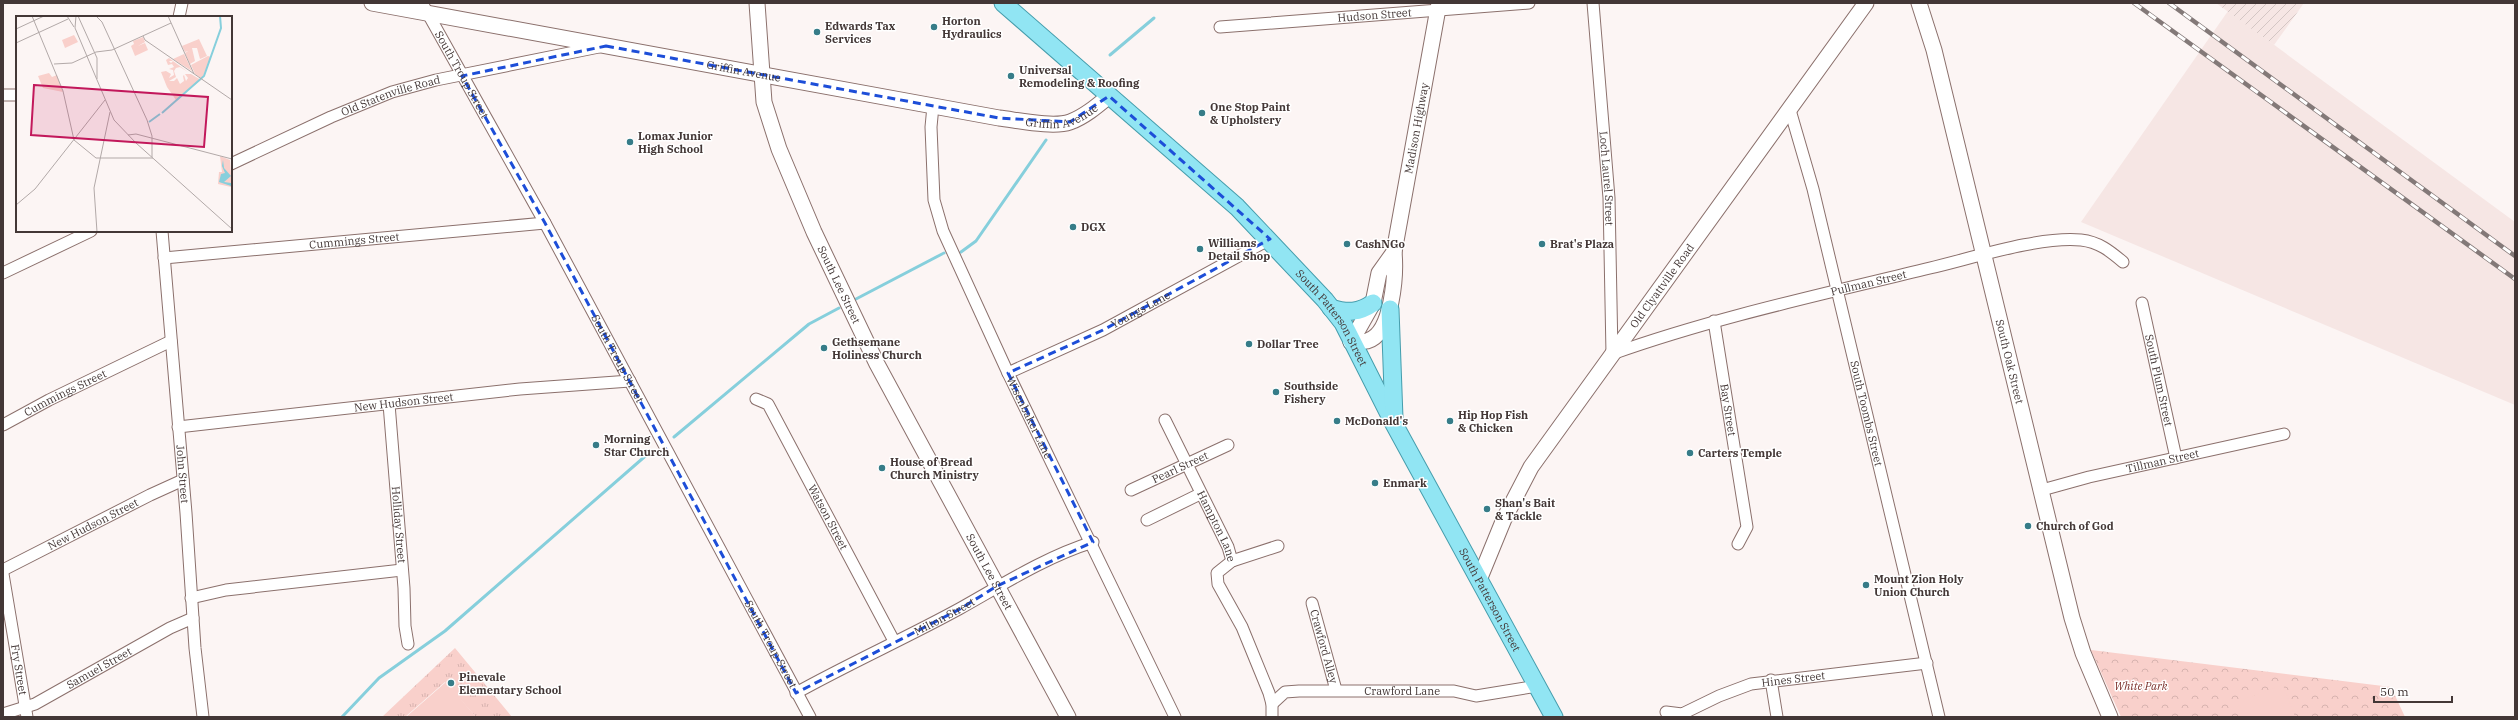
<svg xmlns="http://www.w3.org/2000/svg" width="2518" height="720" viewBox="0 0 2518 720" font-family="'IBM Plex Serif',serif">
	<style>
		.built { fill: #f6e6e4 }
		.industrial { fill: url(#industrial-furrows) }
		.grass { fill: url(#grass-tufts) }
		.park { fill: url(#park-crowns) }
		.garden { fill: #f9d0cb }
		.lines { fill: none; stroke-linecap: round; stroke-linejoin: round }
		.stream { stroke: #86cfdc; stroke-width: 3 }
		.street-casing { stroke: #8b706c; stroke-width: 13 }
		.secondary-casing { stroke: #8b706c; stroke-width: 17 }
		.primary-casing { stroke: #469dac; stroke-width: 19 }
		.street { stroke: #fff; stroke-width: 11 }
		.secondary { stroke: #fff; stroke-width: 15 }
		.primary { stroke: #91e5f3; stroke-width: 17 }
		.rail-casing { stroke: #837978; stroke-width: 4.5 }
		.rail { stroke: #fff; stroke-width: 3; stroke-dasharray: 9; stroke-linecap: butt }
		.marked { fill: none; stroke: #1d4ed8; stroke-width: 3; stroke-dasharray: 8 5; stroke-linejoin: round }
		.poi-dot { fill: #367c88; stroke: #fff; stroke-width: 1.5 }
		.labels { text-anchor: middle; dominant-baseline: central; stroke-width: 3; stroke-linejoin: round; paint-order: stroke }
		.street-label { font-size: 11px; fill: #433736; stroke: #fff }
		.poi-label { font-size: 11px; font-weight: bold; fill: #433736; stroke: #fff; text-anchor: start }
		.park-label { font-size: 11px; font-style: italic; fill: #7c312c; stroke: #fff }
		.inset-river { fill: none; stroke: #86cfdc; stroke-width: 2 }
		.inset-road { fill: none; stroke: #b2a9a8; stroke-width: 1 }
		.view { fill: #c2185b; fill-opacity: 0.15; stroke: #c2185b; stroke-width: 2 }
		.inset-edge { fill: none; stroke: #433736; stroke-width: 2 }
	</style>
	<defs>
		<pattern id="industrial-furrows" width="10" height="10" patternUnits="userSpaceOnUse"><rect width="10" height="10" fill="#f6e6e4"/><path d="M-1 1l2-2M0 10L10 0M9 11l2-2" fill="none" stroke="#d4c6c4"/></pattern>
		<pattern id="grass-tufts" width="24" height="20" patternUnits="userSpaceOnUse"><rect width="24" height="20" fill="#f9d0cb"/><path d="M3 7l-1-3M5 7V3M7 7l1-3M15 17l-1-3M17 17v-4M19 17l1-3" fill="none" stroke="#d7b3af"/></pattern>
		<pattern id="park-crowns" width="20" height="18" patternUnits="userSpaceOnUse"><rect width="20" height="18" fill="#f9d0cb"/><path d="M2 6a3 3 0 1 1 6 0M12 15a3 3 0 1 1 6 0" fill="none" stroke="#d7b3af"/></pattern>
	</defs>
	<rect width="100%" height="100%" fill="#fcf5f4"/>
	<path class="built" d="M2228 11 2515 222V405L2081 222Z"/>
	<path class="industrial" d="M2216 3H2304L2274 45Z"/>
	<path class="grass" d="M455 648 512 717H476L445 682 405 717H382Z"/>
	<path class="park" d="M2091 650 2391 687 2405 717H2121Z"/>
	<g class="garden">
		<path d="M446 682 476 717H406Z"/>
		<path d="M2283 685 2295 717H2242L2236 702Z"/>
	</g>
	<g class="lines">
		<g class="stream">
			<path d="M1110 55 1154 18"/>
			<path d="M961 252 976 241 1046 140"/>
			<path d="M856 299 944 253"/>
			<path d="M674 437 809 324 839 308"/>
			<path d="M342 717 379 678 445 631 650 452"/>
		</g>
		<g class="street-casing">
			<g id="street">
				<path id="s1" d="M422 3 545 223 810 717"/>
				<path id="s2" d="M1593 3 1609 198 1612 354C1716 317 1824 294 1930 268 1973 258 2039 236 2081 240 2099 242 2110 251 2123 262"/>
				<path d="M179 17 182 3"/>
				<path id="s3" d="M1220 27 1529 3"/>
				<path d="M3 95H17"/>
				<path id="s4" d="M933 106 931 127 934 200 943 231 1008 373 1175 717"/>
				<path id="s5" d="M1790 110 1813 189 1939 717"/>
				<path id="s6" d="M231 164 331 117 392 92 436 80 599 47"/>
				<path id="s7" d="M162 231 186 513 195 648 203 717"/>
				<path id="s8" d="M164 258 545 223"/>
				<path d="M3 273 91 231"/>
				<path id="s9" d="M2142 303 2176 458"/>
				<path id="s10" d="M1714 321 1747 527 1738 544"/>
				<path id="s11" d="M1008 373 1103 330 1270 239"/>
				<path id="s12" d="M756 399 768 404 894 641"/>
				<path id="s13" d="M389 404 404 588 405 626 408 644"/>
				<path id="s14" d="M1165 420 1228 547 1232 561"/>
				<path id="s15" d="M3 425 49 400 171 341"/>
				<path id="s16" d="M178 427 520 389 630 381"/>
				<path id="s17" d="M1131 490 1228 445"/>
				<path id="s18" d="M2042 490 2089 477 2284 434"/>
				<path d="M1147 520 1200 494"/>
				<path id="s19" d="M3 570 150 495 183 480"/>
				<path id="s20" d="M3 574 27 717"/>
				<path d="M191 598 226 590 402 570"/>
				<path id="s21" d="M1312 603 1336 690"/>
				<path d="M1771 680 1777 717"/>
				<path id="s22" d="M796 693C850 663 906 638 959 609 1002 585 1045 557 1093 542"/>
				<path id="s23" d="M1272 704 1285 692 1299 691H1454L1476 696 1537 686"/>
				<path id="s24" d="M1666 712 1682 714 1719 696 1751 684 1927 663"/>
				<path id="s25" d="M3 714 35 704 170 628 193 618"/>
				<path d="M1272 717V704L1269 693 1242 627 1218 584 1217 573 1232 561 1278 546"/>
			</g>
		</g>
		<g class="secondary-casing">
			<g id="secondary">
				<path id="s26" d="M372 3 999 118C1017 120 1053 128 1070 122 1084 117 1097 106 1109 96"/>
				<path id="s27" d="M757 3 764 102 779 149 814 232 877 364 1068 717"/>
				<path id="s28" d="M1919 3 1934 50 2072 618 2083 653 2110 717"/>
				<path id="s29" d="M1351 342C1356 341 1362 342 1367 341 1393 334 1396 273 1394 252L1439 3"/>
				<path d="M1351 342 1373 303 1379 273 1394 252"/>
				<path id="s30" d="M1479 580 1504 519 1531 467 1866 3"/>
			</g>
		</g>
		<g class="primary-casing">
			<g id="primary">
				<path id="s31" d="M1003 3 1237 207 1325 300 1343 323 1394 424 1554 717"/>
				<path d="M1331 308C1347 313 1359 313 1373 303"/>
				<path d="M1390 309 1394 418"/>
			</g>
		</g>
		<use href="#street" class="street"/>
		<use href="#secondary" class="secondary"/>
		<use href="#primary" class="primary"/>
		<g class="rail-casing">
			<g id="rail">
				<path d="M2134 3 2515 279"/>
				<path d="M2169 3 2515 256"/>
			</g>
		</g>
		<use href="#rail" class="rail"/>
	</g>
	<path class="marked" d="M606 46 999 118 1070 122 1109 96 1270 239 1103 330 1008 373 1093 542 997 586 960 609 796 693 545 223 462 76Z"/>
	<g class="poi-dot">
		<circle cx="934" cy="27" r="4"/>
		<circle cx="817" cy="32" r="4"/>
		<circle cx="1011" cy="76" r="4"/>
		<circle cx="1202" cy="113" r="4"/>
		<circle cx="630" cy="142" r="4"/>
		<circle cx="1073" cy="227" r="4"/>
		<circle cx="1347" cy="244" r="4"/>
		<circle cx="1542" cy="244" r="4"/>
		<circle cx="1200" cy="249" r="4"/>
		<circle cx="1249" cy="344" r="4"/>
		<circle cx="824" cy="348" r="4"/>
		<circle cx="1276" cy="392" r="4"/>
		<circle cx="1337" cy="421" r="4"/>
		<circle cx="1450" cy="421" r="4"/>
		<circle cx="596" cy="445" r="4"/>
		<circle cx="1690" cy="453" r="4"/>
		<circle cx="882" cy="468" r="4"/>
		<circle cx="1375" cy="483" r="4"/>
		<circle cx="1487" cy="509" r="4"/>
		<circle cx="2028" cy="526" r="4"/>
		<circle cx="1866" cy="585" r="4"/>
		<circle cx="451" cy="683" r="4"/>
	</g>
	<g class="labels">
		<g class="street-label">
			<text stroke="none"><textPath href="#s3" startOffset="155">Hudson Street</textPath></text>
			<text stroke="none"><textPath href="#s26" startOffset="378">Griffin Avenue</textPath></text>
			<text stroke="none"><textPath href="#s1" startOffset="82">South Troup Street</textPath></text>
			<text stroke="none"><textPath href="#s6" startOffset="174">Old Statenville Road</textPath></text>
			<text stroke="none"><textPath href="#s26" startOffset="702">Griffin Avenue</textPath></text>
			<text stroke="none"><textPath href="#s29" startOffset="240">Madison Highway</textPath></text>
			<text stroke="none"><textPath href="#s2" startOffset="176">Loch Laurel Street</textPath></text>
			<text stroke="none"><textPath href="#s8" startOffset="191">Cummings Street</textPath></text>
			<text stroke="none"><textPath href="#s2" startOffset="618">Pullman Street</textPath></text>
			<text stroke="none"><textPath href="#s27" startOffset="297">South Lee Street</textPath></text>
			<text stroke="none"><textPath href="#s30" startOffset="348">Old Clyattville Road</textPath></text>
			<text stroke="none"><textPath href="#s11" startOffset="147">Youngs Lane</textPath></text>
			<text stroke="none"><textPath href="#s31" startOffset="457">South Patterson Street</textPath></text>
			<text stroke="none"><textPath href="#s1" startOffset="406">South Troup Street</textPath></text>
			<text stroke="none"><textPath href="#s28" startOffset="370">South Oak Street</textPath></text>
			<text stroke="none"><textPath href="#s9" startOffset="79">South Plum Street</textPath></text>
			<text stroke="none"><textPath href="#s15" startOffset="70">Cummings Street</textPath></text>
			<text stroke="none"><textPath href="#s16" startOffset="227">New Hudson Street</textPath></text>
			<text stroke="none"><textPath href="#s10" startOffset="90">Bay Street</textPath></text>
			<text stroke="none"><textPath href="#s5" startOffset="313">South Toombs Street</textPath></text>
			<text stroke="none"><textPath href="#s4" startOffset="332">Wisenbaker Lane</textPath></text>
			<text stroke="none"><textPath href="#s18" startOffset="124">Tillman Street</textPath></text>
			<text stroke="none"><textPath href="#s17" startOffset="54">Pearl Street</textPath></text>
			<text stroke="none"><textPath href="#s7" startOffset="244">John Street</textPath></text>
			<text stroke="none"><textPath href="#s12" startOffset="141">Watson Street</textPath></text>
			<text stroke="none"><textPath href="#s19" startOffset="101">New Hudson Street</textPath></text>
			<text stroke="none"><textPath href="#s13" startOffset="121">Holliday Street</textPath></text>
			<text stroke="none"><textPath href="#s14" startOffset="118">Hampton Lane</textPath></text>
			<text stroke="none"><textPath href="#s27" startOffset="621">South Lee Street</textPath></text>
			<text stroke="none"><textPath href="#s31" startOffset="781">South Patterson Street</textPath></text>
			<text stroke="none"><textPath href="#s22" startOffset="167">Milton Street</textPath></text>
			<text stroke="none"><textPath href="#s1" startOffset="730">South Troup Street</textPath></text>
			<text stroke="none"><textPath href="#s21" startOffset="45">Crawford Alley</textPath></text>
			<text stroke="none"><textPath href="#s25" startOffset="107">Samuel Street</textPath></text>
			<text stroke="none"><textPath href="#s20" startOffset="97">Fry Street</textPath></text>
			<text stroke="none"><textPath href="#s24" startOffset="134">Hines Street</textPath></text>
			<text stroke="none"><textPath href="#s23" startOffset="135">Crawford Lane</textPath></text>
		</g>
		<g class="poi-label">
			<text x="942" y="21">Horton<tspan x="942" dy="13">Hydraulics</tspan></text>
			<text x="825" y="26">Edwards Tax<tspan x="825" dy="13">Services</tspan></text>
			<text x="1019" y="70">Universal<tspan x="1019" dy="13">Remodeling &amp; Roofing</tspan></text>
			<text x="1210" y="107">One Stop Paint<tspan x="1210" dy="13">&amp; Upholstery</tspan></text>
			<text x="638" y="136">Lomax Junior<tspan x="638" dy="13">High School</tspan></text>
			<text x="1081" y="227">DGX</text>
			<text x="1208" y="243">Williams<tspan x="1208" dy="13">Detail Shop</tspan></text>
			<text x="1355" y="244">CashNGo</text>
			<text x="1550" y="244">Brat's Plaza</text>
			<text x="832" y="342">Gethsemane<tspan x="832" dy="13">Holiness Church</tspan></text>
			<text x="1257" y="344">Dollar Tree</text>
			<text x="1284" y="386">Southside<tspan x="1284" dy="13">Fishery</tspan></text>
			<text x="1458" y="415">Hip Hop Fish<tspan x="1458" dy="13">&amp; Chicken</tspan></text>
			<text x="1345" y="421">McDonald's</text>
			<text x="604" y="439">Morning<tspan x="604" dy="13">Star Church</tspan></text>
			<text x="1698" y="453">Carters Temple</text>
			<text x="890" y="462">House of Bread<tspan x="890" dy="13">Church Ministry</tspan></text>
			<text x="1383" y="483">Enmark</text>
			<text x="1495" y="503">Shan's Bait<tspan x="1495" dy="13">&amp; Tackle</tspan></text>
			<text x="2036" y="526">Church of God</text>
			<text x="1874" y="579">Mount Zion Holy<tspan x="1874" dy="13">Union Church</tspan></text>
			<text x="459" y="677">Pinevale<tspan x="459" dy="13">Elementary School</tspan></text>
		</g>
		<g class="park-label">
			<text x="2141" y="686">White Park</text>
		</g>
	</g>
	<g transform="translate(16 16)">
		<rect width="216" height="216" fill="#fcf5f4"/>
		<path d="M127 21 129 26 122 30 129 27 132 34 119 40 115 30 118 28 117 25ZM183 23 191 40 184 43 181 32H176L179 45 174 48 169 37 172 35 169 36 166 30ZM168 38 176 55 157 43ZM192 40 195 41 186 63 179 58 175 49ZM153 42 157 45H153L155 47 157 45 172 56 164 51 160 52 158 55 160 61 153 65H158L161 62 164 68 168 65 167 60 168 59 170 65 172 62 169 58H175L185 64 160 84 151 71 145 56 150 55 155 58 153 62 158 59 157 54 153 53 158 51 156 48 152 49 150 44Z" fill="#f9d0cb"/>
		<path d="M58 19 62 26 49 32 46 24ZM33 57 36 61 41 59 47 76 27 72 22 60ZM204 140 214 144 216 176 215 171 202 168 203 156H206Z" fill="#f9d0cb"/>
		<path d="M207 144 208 152 215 160 208 166 215 167V170L203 166 205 158 209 157 206 150Z" fill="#86cfdc"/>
		<path class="inset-river" d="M146 97 188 60 205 12 204 0M133 106 144 98"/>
		<path class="inset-road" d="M16 0 47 75 58 124 80 142H137M51 0 58 11M60 0 59 12 98 104 120 127 216 213M62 0 81 42V63M80 0 86 6 131 104 136 120V141M152 0 178 58M0 13 28 0M127 20 129 24 216 84M0 27 52 3M38 48 56 47 80 36 96 34 155 7M112 119 120 118 216 143M0 189 19 173 89 84M81 216 78 172 94 96"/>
		<path class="view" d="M18 69 192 81 188 131 15 119Z"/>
		<rect width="216" height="216" class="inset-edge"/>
	</g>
	<rect width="2518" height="720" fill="none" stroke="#433736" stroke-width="8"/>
	<path d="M2374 696v6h78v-6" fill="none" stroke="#433736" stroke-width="2"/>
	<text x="2380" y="696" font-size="12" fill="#433736" stroke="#ffffff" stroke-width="3" paint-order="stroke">50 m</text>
</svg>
